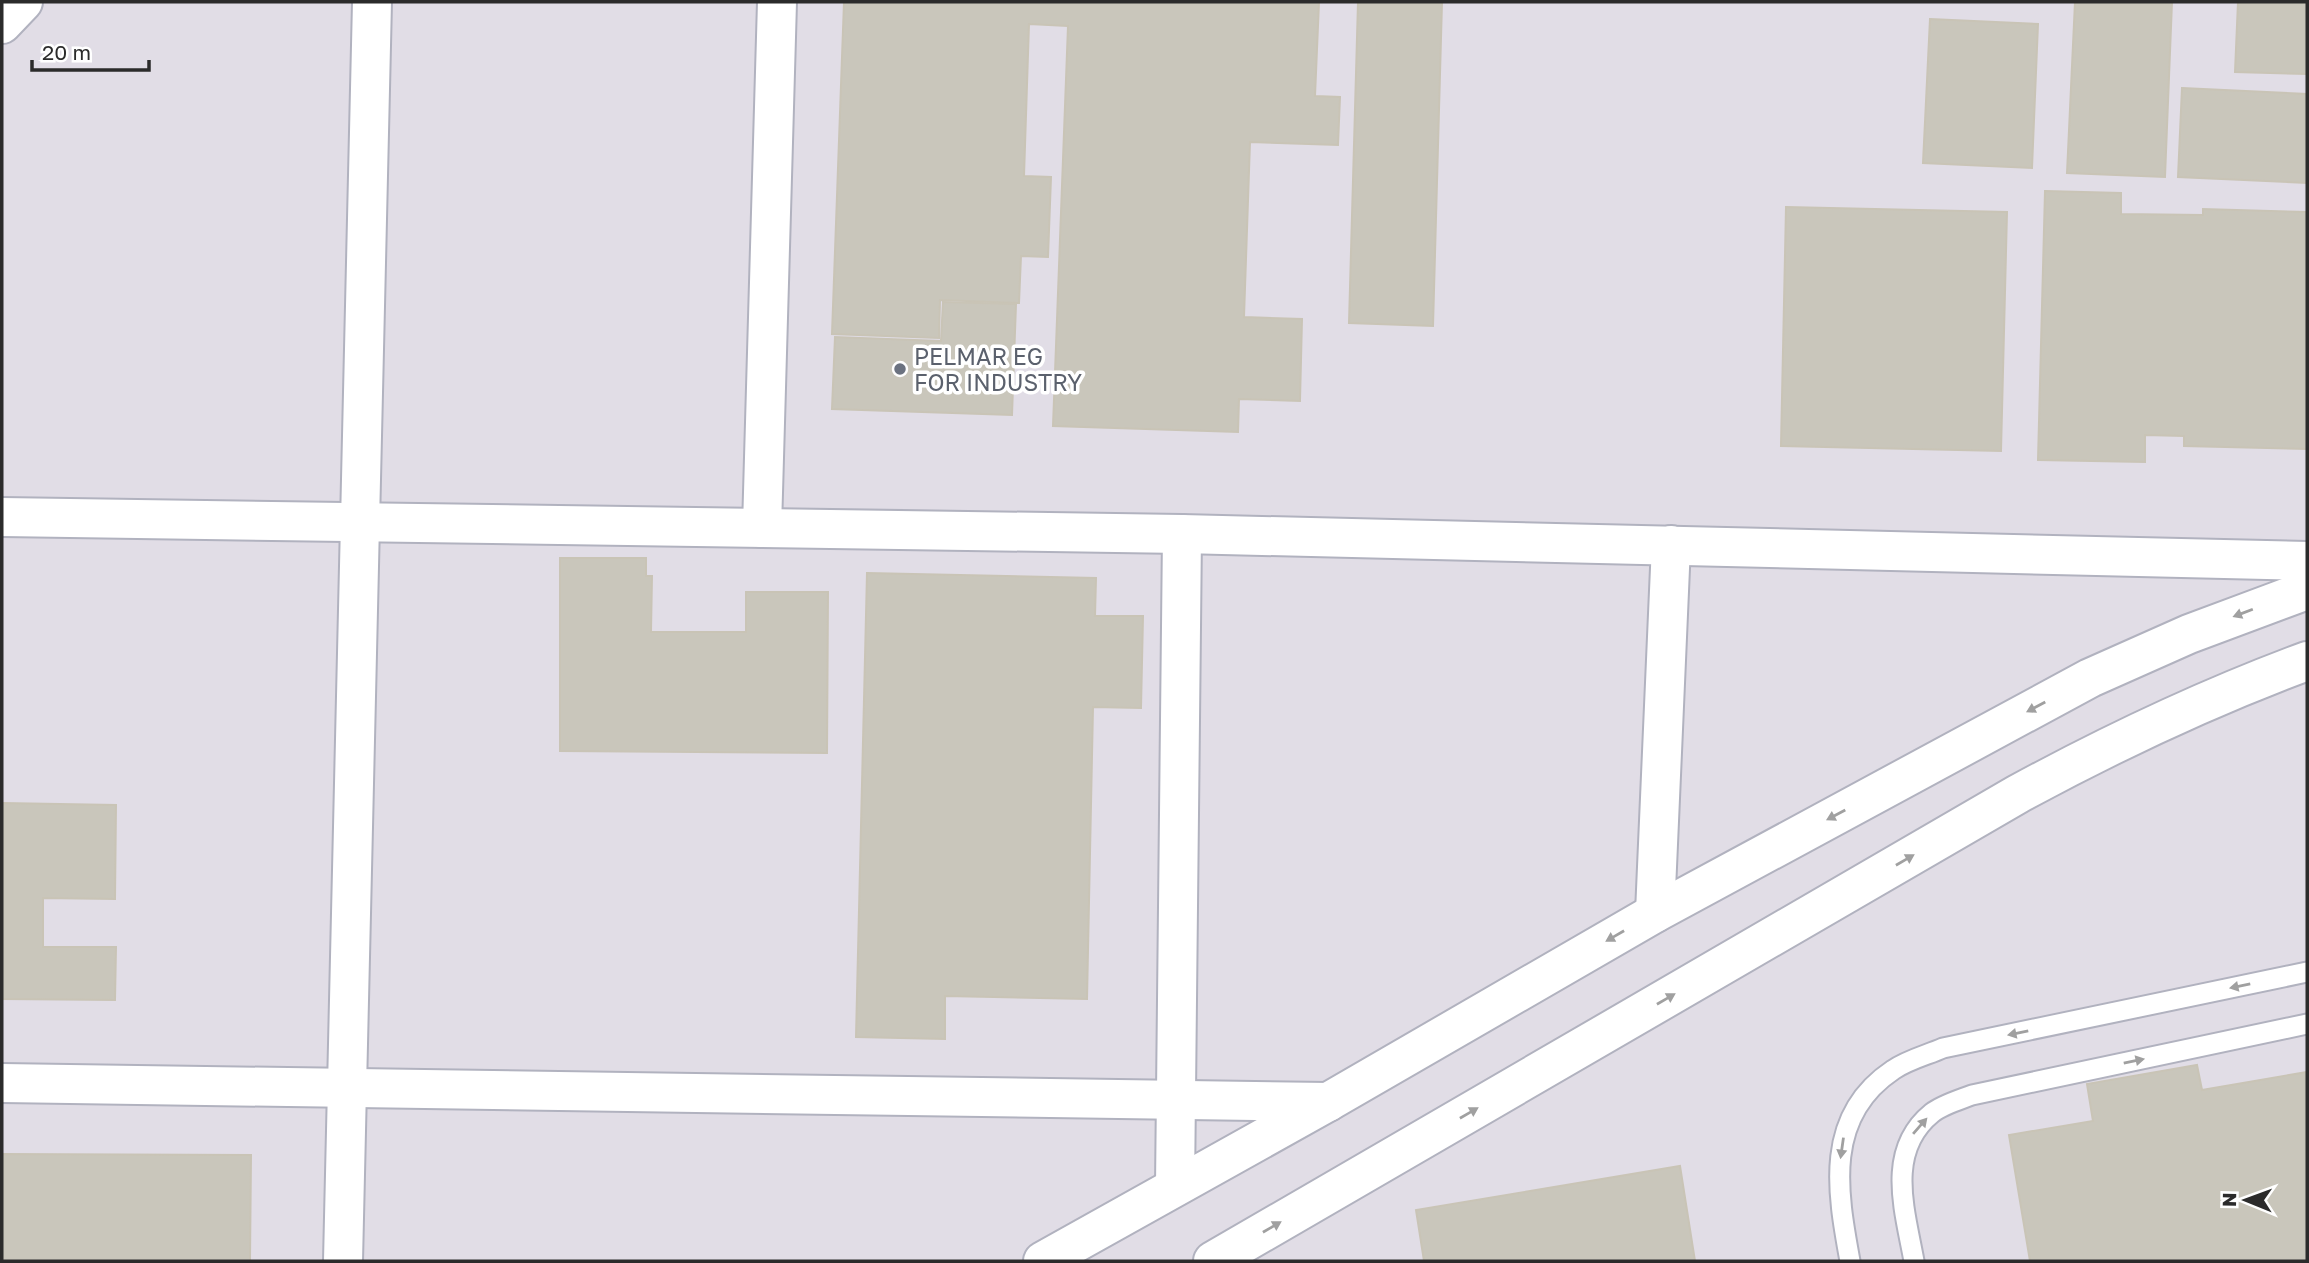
<svg xmlns="http://www.w3.org/2000/svg" width="2309" height="1263" viewBox="0 0 2309 1263" font-family="'Golos Text',sans-serif">
	<style>
		.industrial { fill: #e1dde6 }
		.building { fill: #c9c6bb; stroke: #c9c4b6; stroke-width: 2 }
		.lines { fill: none; stroke-linecap: round; stroke-linejoin: round }
		.lane-casing { stroke: #b1b2bf; stroke-width: 23 }
		.street-casing { stroke: #b1b2bf; stroke-width: 42 }
		.secondary-casing { stroke: #b1b2bf; stroke-width: 42 }
		.lane { stroke: #fff; stroke-width: 19 }
		.street { stroke: #fff; stroke-width: 38 }
		.secondary { stroke: #fff; stroke-width: 38 }
		.oneway { fill: #a0a0a0 }
		.worship-dot { fill: #6b7280; stroke: #fff; stroke-width: 2.5 }
		.labels { text-anchor: middle; dominant-baseline: central; stroke-width: 7; stroke-linejoin: round; paint-order: stroke }
		.worship-label { font-size: 23px; fill: #5b616d; stroke: #fff; text-anchor: start }
	</style>
	<rect width="100%" height="100%" fill="#ede8dd"/>
	<rect class="industrial" x="2" y="2" width="2305" height="1259"/>
	<g class="building">
		<path d="M844 2H1319L1315 96 1340 97 1338 145 1250 142 1244 317 1302 319 1300 401 1239 399 1238 432 1053 426 1068 26 1029 24 1024 176 1051 177 1048 257 1021 256 1019 303 940 300 939 338 832 334Z"/>
		<path d="M1358 2H1442L1433 326 1349 323Z"/>
		<path d="M2075 2H2172L2165 177 2067 173Z"/>
		<path d="M2238 2H2307V74L2235 72Z"/>
		<path d="M1930 19 2038 24 2032 168 1923 163Z"/>
		<path d="M2182 88 2307 94V183L2178 177Z"/>
		<path d="M2045 191 2121 193V214L2203 215V209L2307 212V449L2184 446V436L2145 435V462L2038 460Z"/>
		<path d="M1786 207 2007 212 2001 451 1781 446Z"/>
		<path d="M943 302 1016 304 1012 415 832 409 835 337 941 341Z"/>
		<path d="M560 558H646V576H652L651 632H746V592H828L827 753 560 751Z"/>
		<path d="M867 573 1096 578 1095 616H1143L1141 708 1093 707 1087 999 945 996V1039L856 1037Z"/>
		<path d="M2 803 116 805 115 899 43 898V947H116L115 1000 2 999Z"/>
		<path d="M2197 1065 2202 1090 2307 1072V1261H2030L2009 1135 2093 1121 2087 1084Z"/>
		<path d="M2 1154 251 1155 250 1261H2Z"/>
		<path d="M1680 1166 1695 1261H1424L1416 1210Z"/>
	</g>
	<g class="lines">
		<g class="lane-casing">
			<g id="lane">
				<path d="M1850 1261C1837 1191 1824 1116 1893 1070 1907 1060 1927 1055 1943 1048L2307 972"/>
				<path d="M1914 1261C1905 1211 1885 1151 1932 1113 1942 1105 1959 1100 1972 1095L2307 1024"/>
			</g>
		</g>
		<g class="street-casing">
			<g id="street">
				<path d="M2 24 23 2"/>
				<path d="M2 517 1182 534 2307 561"/>
				<path d="M762 528 777 2"/>
				<path d="M1655 913 1671 545"/>
				<path d="M2 1083 1328 1102"/>
				<path d="M1175 1186 1182 534"/>
				<path d="M343 1261 372 2"/>
			</g>
		</g>
		<g class="secondary-casing">
			<g id="secondary">
				<path d="M1043 1261 1328 1102 1655 913 2090 678 2189 634 2307 590"/>
				<path d="M1213 1261 2018 794C2112 743 2207 698 2307 661"/>
			</g>
		</g>
		<use href="#lane" class="lane"/>
		<use href="#street" class="street"/>
		<use href="#secondary" class="secondary"/>
	</g>
	<defs><path id="oneway-solid" d="M-6-.8H1V-3.2L6.5 0L1 3.2V.8H-6Z" transform="scale(1.75)"/></defs>
	<g class="oneway">
		<use href="#oneway-solid" transform="translate(2243 613) rotate(159)"/>
		<use href="#oneway-solid" transform="translate(2036 707) rotate(152)"/>
		<use href="#oneway-solid" transform="translate(1836 815) rotate(152)"/>
		<use href="#oneway-solid" transform="translate(1905 860) rotate(-30)"/>
		<use href="#oneway-solid" transform="translate(1615 936) rotate(150)"/>
		<use href="#oneway-solid" transform="translate(2240 986) rotate(168)"/>
		<use href="#oneway-solid" transform="translate(1666 999) rotate(-30)"/>
		<use href="#oneway-solid" transform="translate(2018 1033) rotate(168)"/>
		<use href="#oneway-solid" transform="translate(2134 1061) rotate(-12)"/>
		<use href="#oneway-solid" transform="translate(1469 1113) rotate(-30)"/>
		<use href="#oneway-solid" transform="translate(1920 1126) rotate(-49)"/>
		<use href="#oneway-solid" transform="translate(1842 1148) rotate(98)"/>
		<use href="#oneway-solid" transform="translate(1272 1227) rotate(-30)"/>
	</g>
	<circle class="worship-dot" cx="900" cy="369" r="7"/>
	<g class="labels">
		<g class="worship-label">
			<text x="914" y="356">PELMAR EG<tspan x="914" dy="26">FOR INDUSTRY</tspan></text>
		</g>
	</g>
	<rect width="2309" height="1263" fill="none" stroke="#2b2b2b" stroke-width="7"/>
	<g transform="translate(2246 1200) rotate(271)" stroke="#ffffff" stroke-width="5" paint-order="stroke">
	<path d="M0-5L12 26L0 18L-12 26Z" fill="#2b2b2b"/>
	<text y="-10" font-size="19" font-weight="bold" text-anchor="middle" fill="#2b2b2b">N</text>
	</g>
	<path d="M32 60v10h117v-10" fill="none" stroke="#2b2b2b" stroke-width="3.5"/>
	<text x="42" y="60" font-size="21" fill="#2b2b2b" stroke="#ffffff" stroke-width="5" paint-order="stroke">20 m</text>
</svg>
